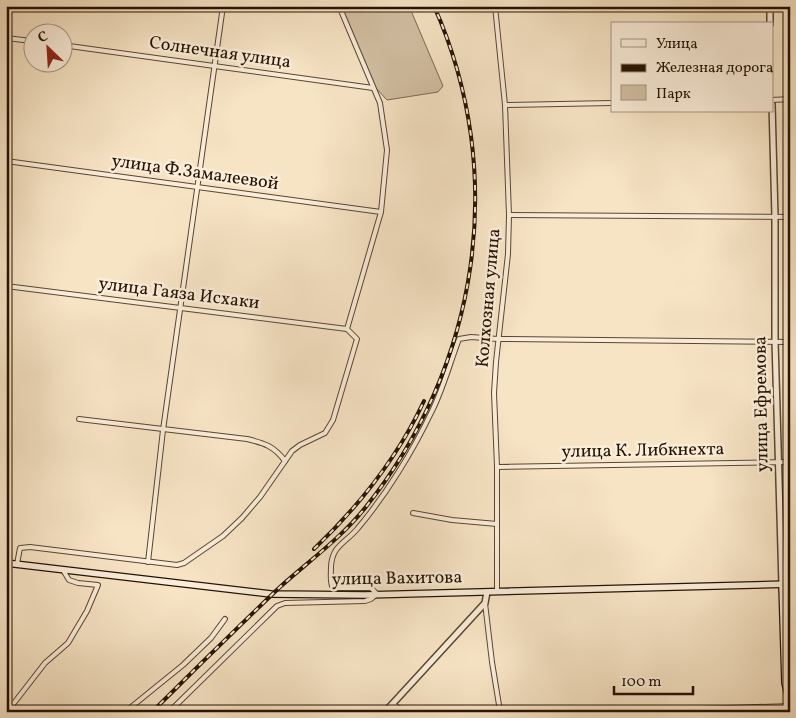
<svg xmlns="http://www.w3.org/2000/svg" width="796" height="718" viewBox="0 0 796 718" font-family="Vollkorn,serif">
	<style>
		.green { fill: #d3c0a4; stroke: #7c6952 }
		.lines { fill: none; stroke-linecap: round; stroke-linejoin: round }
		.minor-casing { stroke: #594631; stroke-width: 6 }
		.tertiary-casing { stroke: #594631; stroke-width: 8 }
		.secondary-casing { stroke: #241200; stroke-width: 8 }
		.minor { stroke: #faedd9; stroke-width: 4 }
		.tertiary { stroke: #faedd9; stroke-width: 5 }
		.secondary { stroke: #faedd9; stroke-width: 5.5 }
		.rail-casing { stroke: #241200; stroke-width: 4 }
		.rail { stroke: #faedd9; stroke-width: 2; stroke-dasharray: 5.5; stroke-linecap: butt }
		.labels { text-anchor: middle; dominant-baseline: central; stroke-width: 5; stroke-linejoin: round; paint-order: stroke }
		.street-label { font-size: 18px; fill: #241200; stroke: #faedd9 }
	</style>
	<rect width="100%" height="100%" fill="#f7e4c5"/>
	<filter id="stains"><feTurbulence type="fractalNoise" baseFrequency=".004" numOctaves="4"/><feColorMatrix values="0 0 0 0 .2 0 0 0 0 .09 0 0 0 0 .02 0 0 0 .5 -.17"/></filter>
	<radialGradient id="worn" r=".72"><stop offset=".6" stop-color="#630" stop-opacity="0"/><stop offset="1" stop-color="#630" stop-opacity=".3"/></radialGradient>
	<path class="green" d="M341 6H409L443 86 438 92 387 100 375 87Z"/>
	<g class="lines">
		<g class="minor-casing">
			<g id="minor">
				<path d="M495 6 505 105 509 215 508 254 496 362 494 393 497 467V592"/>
				<path d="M6 38 32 41"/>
				<path d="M62 45 373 88"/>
				<path d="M772 100 790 99"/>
				<path d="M505 105 612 103"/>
				<path d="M6 161 381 212"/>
				<path d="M509 215 790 217"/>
				<path d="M6 286 347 329"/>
				<path d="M79 419 247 439C264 443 274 446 285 461"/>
				<path d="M497 467 790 462"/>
				<path d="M413 513 452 520 497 524"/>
				<path d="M148 562 163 430 223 6"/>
				<path d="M17 564 20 548 30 547 177 565 184 563 223 536 242 518 260 497 292 451 300 445 325 433 333 420 357 339 347 329 381 212 387 150 380 103 339 6"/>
				<path d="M485 603 492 662 500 711"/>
				<path d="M392 704 404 711 670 710 790 706"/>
				<path d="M7 712 45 663 68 643 87 611 98 585 78 583 69 580 63 570"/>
				<path d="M125 712 183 665 211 638 225 619"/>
				<path d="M169 712 277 606 285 603 365 601 371 599 377 594 371 588H336L332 586C330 580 331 574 331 567 332 545 346 543 358 528 386 495 413 451 432 411 443 389 450 363 459 339L471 337 498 339 790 342"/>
			</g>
		</g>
		<g class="tertiary-casing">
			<g id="tertiary">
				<path d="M770 6V24"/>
				<path d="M772 104 775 217V341L782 585"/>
				<path d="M385 712 485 603 487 592"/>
			</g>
		</g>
		<g class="secondary-casing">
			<g id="secondary">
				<path d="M6 563 271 594 365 595 790 584"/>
				<path d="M782 585 785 683 790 703"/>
			</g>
		</g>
		<use href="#minor" class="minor"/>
		<use href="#tertiary" class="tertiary"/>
		<use href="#secondary" class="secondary"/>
		<g class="rail-casing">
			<g id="rail">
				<path d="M314 549C358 507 398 457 424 401"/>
				<path d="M152 712C194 670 237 628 280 587 309 561 341 538 365 508 479 366 509 174 434 6"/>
			</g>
		</g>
		<use href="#rail" class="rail"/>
	</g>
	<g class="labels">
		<g class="street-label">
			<text transform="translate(220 53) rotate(8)">Солнечная улица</text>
			<text transform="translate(195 173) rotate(8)">улица Ф.Замалеевой</text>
			<text transform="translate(179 294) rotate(7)">улица Гаяза Исхаки</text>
			<text transform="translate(489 298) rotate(-85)">Колхозная улица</text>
			<text transform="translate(762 404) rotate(-91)">улица Ефремова</text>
			<text transform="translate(643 451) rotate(-1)">улица К. Либкнехта</text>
			<text transform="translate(397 579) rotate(-1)">улица Вахитова</text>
		</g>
	</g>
	<rect width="796" height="718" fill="none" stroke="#f7e4c5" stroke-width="25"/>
	<rect x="8" y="8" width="781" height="703" fill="none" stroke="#241200" stroke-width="2.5"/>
	<rect x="12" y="12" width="771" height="693" fill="none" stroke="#241200"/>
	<rect x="611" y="22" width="162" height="90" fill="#faedd9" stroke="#a49582"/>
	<rect x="621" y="39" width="25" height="8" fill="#faedd9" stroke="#a49582"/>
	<text x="656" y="48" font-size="15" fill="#241200">Улица</text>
	<rect x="621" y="64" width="25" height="8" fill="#241200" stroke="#a49582"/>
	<text x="656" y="72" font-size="15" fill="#241200">Железная дорога</text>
	<rect x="621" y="85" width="25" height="15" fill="#d3c0a4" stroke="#a49582"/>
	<text x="656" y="98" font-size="15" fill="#241200">Парк</text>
	<g transform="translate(48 48) rotate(335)"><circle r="24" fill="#faedd9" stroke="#a49582"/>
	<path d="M0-4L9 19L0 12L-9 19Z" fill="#8f2418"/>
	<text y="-8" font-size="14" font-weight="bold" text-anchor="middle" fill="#241200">С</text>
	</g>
	<path d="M614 686v8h79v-8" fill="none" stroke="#241200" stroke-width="2.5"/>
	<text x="621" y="686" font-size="15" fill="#241200" stroke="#faedd9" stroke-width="4" paint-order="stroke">100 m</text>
	<rect width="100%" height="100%" filter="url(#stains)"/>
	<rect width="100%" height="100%" fill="url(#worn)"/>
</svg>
